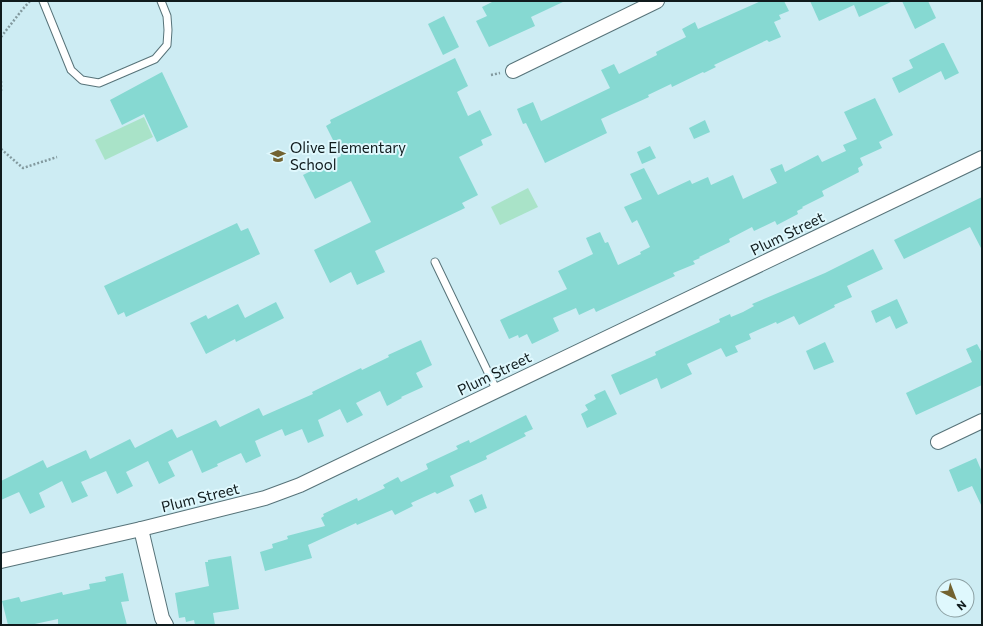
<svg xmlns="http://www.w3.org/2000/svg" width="983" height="626" viewBox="0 0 983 626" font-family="Commissioner,sans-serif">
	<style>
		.green { fill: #a9e3c8 }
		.building { fill: #86d9d2 }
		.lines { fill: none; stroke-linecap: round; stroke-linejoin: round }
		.lane-casing { stroke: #577379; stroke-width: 9 }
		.street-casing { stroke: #577379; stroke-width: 16 }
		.path { stroke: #82999e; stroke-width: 2.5; stroke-dasharray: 2 2; stroke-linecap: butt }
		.lane { stroke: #fff; stroke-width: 7 }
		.street { stroke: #fff; stroke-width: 14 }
		.labels { text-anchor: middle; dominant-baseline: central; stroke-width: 4; stroke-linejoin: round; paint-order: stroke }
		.poi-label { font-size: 15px; fill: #101b1d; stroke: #dff8fd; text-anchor: start }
		.street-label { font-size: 15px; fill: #101b1d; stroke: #dff8fd }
	</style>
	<rect width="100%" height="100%" fill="#cdecf3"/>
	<g class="green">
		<path d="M144 117 153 137 105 160 95 140Z"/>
		<path d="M528 188 538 207 500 225 491 207Z"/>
	</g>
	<g class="building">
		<path d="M494 1H565L531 17 535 26 489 47 476 21 487 16 482 7Z"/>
		<path d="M761 1H784L789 11 779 15 781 19 774 22 781 37 769 42 767 40 714 65 716 67 704 73 703 72 672 87 671 84 648 95 649 97 601 119 607 133 545 163 526 123 523 124 517 109 533 102 541 121 610 88 601 70 614 64 619 74 657 55 656 52 686 37 682 29 695 22 698 29Z"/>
		<path d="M810 1H893L859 17 854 5 819 21Z"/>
		<path d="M902 1H928L936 18 915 29Z"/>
		<path d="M444 16 459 47 443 55 428 24Z"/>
		<path d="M942 43H944L959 73 945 80 941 71 899 93 892 78 913 68 909 60Z"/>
		<path d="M455 58 468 86 457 92 468 116 480 110 492 135 481 140 483 145 459 157 478 195 462 203 465 208 375 251 385 272 357 285 351 272 330 283 314 250 371 222 351 181 315 199 303 175 341 156 326 126 331 123 330 120Z"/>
		<path d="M162 72 188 127 157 142 144 114 122 125 110 100Z"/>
		<path d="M875 98 893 135 879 142 882 148 860 158 863 165 858 168 859 172 822 191 824 196 802 207 803 208 797 211 798 214 777 225 775 221 754 231 752 227 729 239 730 242 699 257 700 258 693 261 695 264 673 273 675 276 596 312 594 308 579 315 576 308 553 318 559 331 532 344 527 334 519 338 518 335 509 339 500 320 567 289 558 271 593 254 586 238 600 232 605 243 608 242 618 265 641 254 640 252 650 247 637 220 632 223 624 207 642 199 630 174 644 168 658 195 690 180 692 184 708 177 711 185 733 175 743 199 777 183 770 169 782 164 785 172 818 155 822 162 846 151 843 145 857 139 844 112Z"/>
		<path d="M705 120 710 132 694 139 689 128Z"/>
		<path d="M650 146 656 158 642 164 637 152Z"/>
		<path d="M982 197V250L970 227 904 259 894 240Z"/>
		<path d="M237 223 241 231 248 228 260 254 126 317 124 312 118 315 104 286Z"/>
		<path d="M873 249 883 269 847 286 852 297 834 305 835 307 799 325 794 316 777 324 776 322 749 334 751 339 735 346 738 352 726 357 721 348 687 364 692 374 661 389 657 378 620 395 611 375 656 355 655 352 720 322 719 319 730 314 731 317 743 312 754 306 752 304 825 273Z"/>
		<path d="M897 299 908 323 896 329 890 316 876 323 871 311Z"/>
		<path d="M276 302 284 318 236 342 235 339 206 354 190 323 206 315 208 319 238 304 245 318Z"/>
		<path d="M421 340 432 365 416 373 423 387 401 397 402 398 387 406 380 391 356 403 363 415 347 423 340 409 318 420 324 436 308 443 302 429 285 436 282 429 255 441 261 456 246 463 241 453 217 464 218 466 202 473 192 450 168 462 175 476 159 484 148 461 126 472 133 486 117 494 106 471 81 482 88 496 72 503 62 481 39 493 45 507 30 514 19 492 1 500V481L43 460 47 468 86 450 90 459 130 439 135 448 172 429 177 438 216 420 220 427 259 408 263 416 313 394 312 392 361 368 362 370 389 357 388 355Z"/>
		<path d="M825 342 834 362 814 370 806 351Z"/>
		<path d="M977 344 982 353V385L916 415 906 393 972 362 966 349Z"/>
		<path d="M605 390 617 414 587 428 581 414 588 410 585 405 596 399 594 395Z"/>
		<path d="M526 415 533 429 524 433 526 436 486 456 487 459 450 476 454 486 437 494 435 492 411 503 413 506 395 515 392 510 357 525 356 523 308 545 312 558 265 571 260 552 273 548 272 544 288 539 287 536 325 526 321 518 324 516 323 514 357 498 358 501 385 488 383 485 398 477 401 482 428 469 426 464 458 449 456 446 469 440 470 443Z"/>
		<path d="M976 458 982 472V507L972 486 958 492 949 470Z"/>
		<path d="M482 494 487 508 475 513 469 500Z"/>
		<path d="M231 556 239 609 213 613 215 625H195L194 620 186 622 185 617 179 618 175 593 209 586 205 562H208V560Z"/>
		<path d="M123 573 129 601 121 602 127 625H58V619L30 625H8L2 601 19 597 21 602 62 592 63 595 90 589 89 584 106 581 105 577Z"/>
	</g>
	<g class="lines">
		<g class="lane-casing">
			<g id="lane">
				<path d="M43 1 71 70 82 80 99 83 155 59 167 45 168 30 167 16 161 1"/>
				<path d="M435 262 497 391"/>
			</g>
		</g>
		<g class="street-casing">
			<g id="street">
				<path d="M513 71 657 1"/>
				<path d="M938 442 982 421"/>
				<path d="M141 529 162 618 166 625"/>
				<path d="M1 561 141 529 265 498 300 485 982 158"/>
			</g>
		</g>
		<g class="path">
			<path d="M1 37 22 10 30 1"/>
			<path d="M491 75 500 73"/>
			<path d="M1 81V93"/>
			<path d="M1 149 23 168 57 157"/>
		</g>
		<use href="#lane" class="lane"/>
		<use href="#street" class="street"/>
	</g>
	<defs>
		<g id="school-bare" transform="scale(1.2)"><path d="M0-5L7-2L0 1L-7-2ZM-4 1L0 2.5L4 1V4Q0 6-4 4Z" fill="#726230" stroke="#dff8fd" stroke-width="2.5" paint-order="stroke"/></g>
	</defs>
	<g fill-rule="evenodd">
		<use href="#school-bare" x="278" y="156"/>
	</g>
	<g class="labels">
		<g class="poi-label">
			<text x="290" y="147">Olive Elementary<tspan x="290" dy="17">School</tspan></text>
		</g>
		<g class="street-label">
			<text transform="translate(787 233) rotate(-26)">Plum Street</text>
			<text transform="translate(494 373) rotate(-26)">Plum Street</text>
			<text transform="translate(200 497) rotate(-14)">Plum Street</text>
		</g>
	</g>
	<rect width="983" height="626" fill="none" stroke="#101b1d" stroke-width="4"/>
	<g transform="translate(955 598) rotate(138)"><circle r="19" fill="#dff8fd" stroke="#8ca0a3"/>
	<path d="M0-3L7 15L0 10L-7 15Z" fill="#726230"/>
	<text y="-6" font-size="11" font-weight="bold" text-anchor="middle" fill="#101b1d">N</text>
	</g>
</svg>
